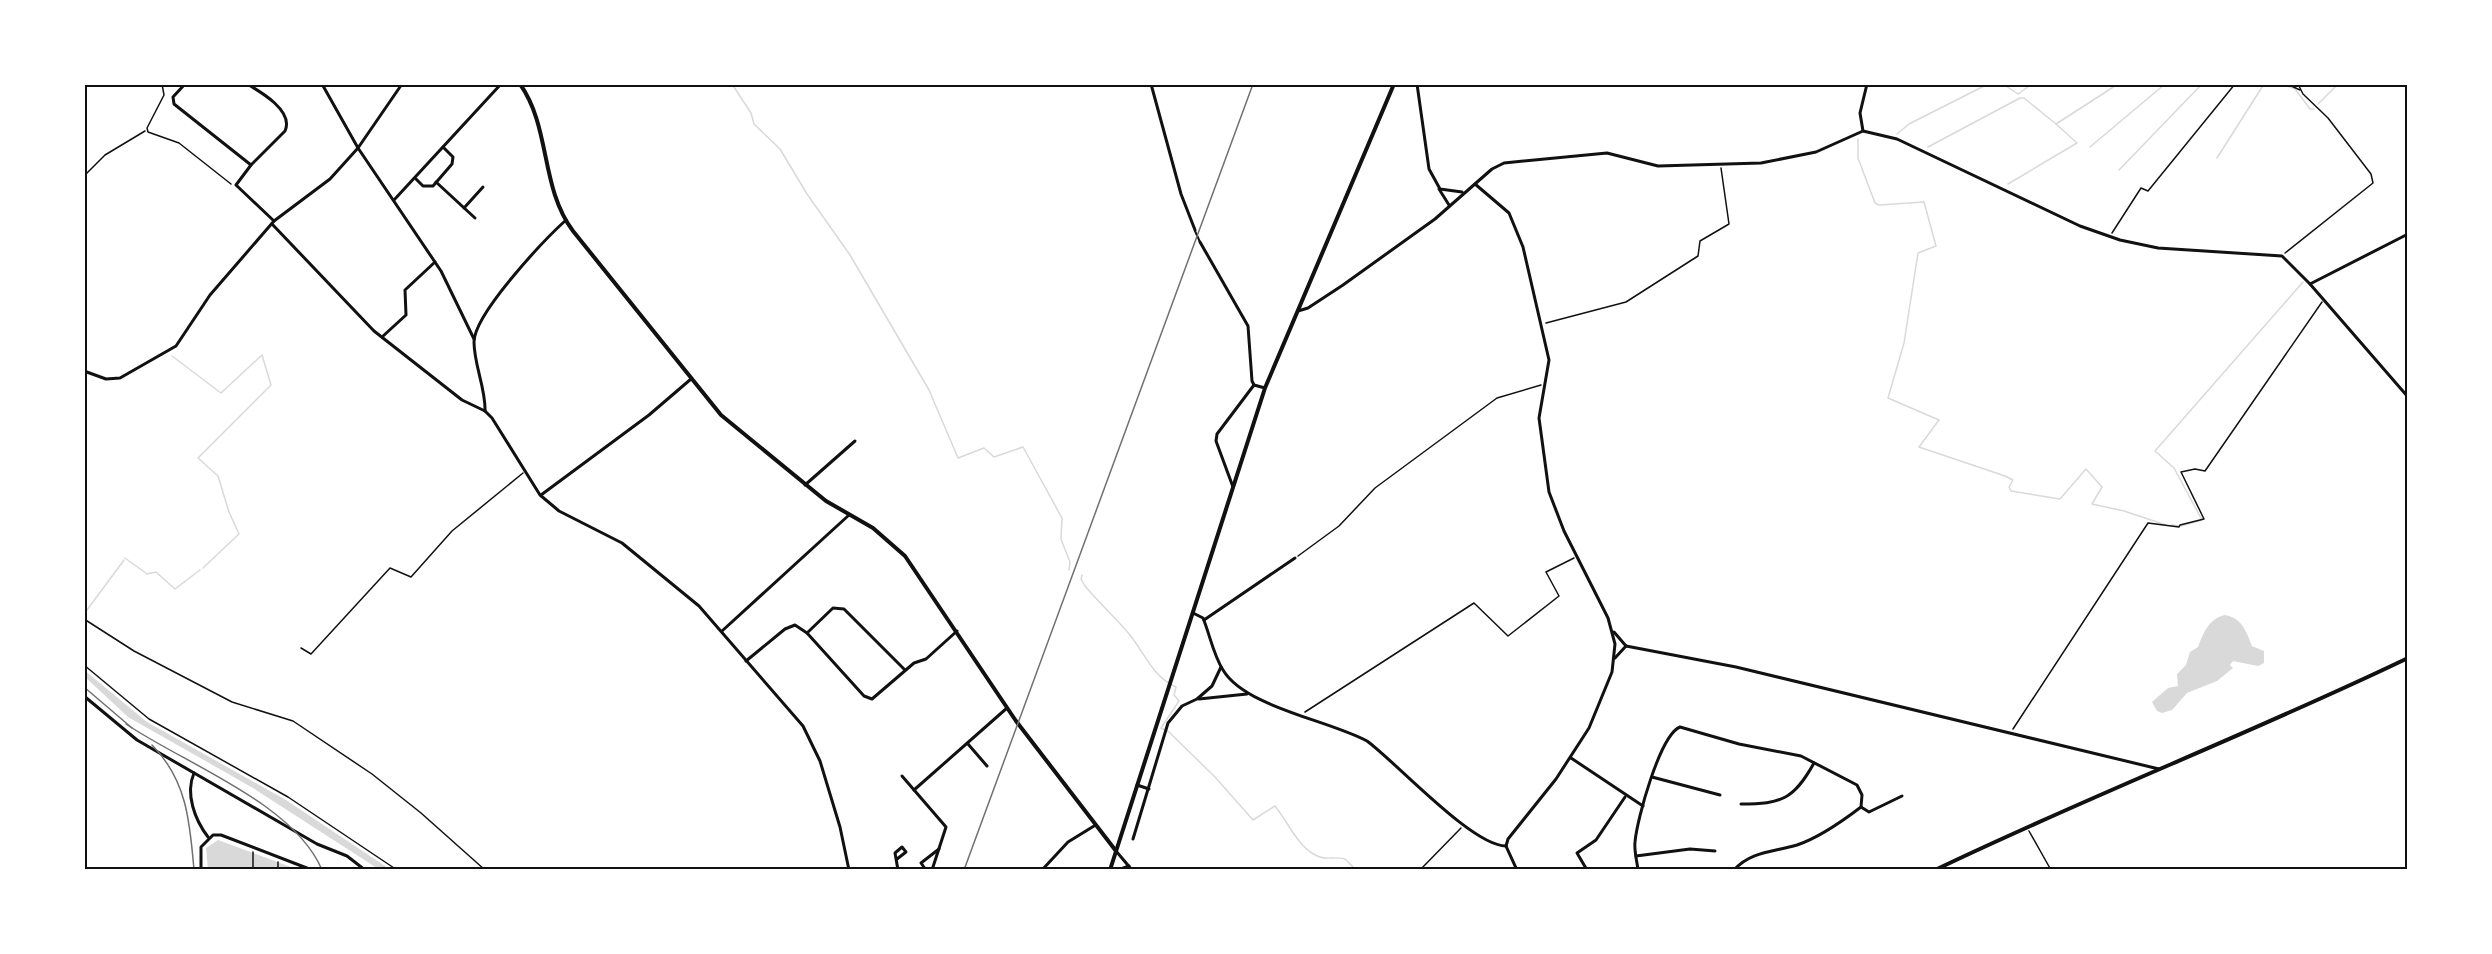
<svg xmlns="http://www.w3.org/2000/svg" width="2492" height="954" viewBox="0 0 2492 954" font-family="'Open Sans',sans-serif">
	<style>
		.water { fill: #d9d9d9 }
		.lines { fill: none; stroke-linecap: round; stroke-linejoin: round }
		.stream { stroke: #d9d9d9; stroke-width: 1.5 }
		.path { stroke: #111; stroke-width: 1.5 }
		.pedestrian { stroke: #111; stroke-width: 2 }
		.minor { stroke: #111; stroke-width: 3 }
		.tertiary { stroke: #111; stroke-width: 4 }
		.secondary { stroke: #111; stroke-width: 4 }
		.rail { stroke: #707070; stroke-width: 1.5 }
		.neatline { fill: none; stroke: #111; stroke-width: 2 }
	</style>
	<rect width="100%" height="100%" fill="#fff"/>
	<g class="water">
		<path d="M2225 615C2242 618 2246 631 2252 646L2264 651V663L2258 666 2233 661 2230 665 2233 668 2217 681 2187 693 2172 710 2162 713 2157 711 2152 702 2168 688 2178 686 2177 674 2186 665 2190 652 2198 647C2203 634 2209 618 2225 615Z"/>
		<path d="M84 670 147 722 286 800 391 870H380L253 788 128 717 84 676Z"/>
		<path d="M218 840 299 870H208L206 848Z"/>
	</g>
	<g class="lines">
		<g class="stream">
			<path d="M732 84 751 113 754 124 780 149 807 194 850 255 929 390 958 458 984 448 994 457 1023 447 1062 518 1061 539 1070 562 1069 570"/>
			<path d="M2003 84 2018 94 2032 84"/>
			<path d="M2282 84 2295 89 2310 109H2314"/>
			<path d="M2318 104 2338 84"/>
			<path d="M1897 134 1909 124 1988 84"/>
			<path d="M1858 139V158L1875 203 1879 205 1924 202 1936 246 1918 253 1904 343 1888 398 1939 420 1919 447 2005 476 2013 480 2009 487 2011 491 2060 499 2086 469 2102 487 2092 504 2124 511 2166 525"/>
			<path d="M1928 147 2020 98H2024L2056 124 2118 84"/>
			<path d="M2090 147 2165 84"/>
			<path d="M2217 158 2264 84"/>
			<path d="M2119 170 2202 84"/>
			<path d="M2008 184 2077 143 2056 124"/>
			<path d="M172 356 221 393 262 355 271 385 198 458 218 476 229 512 239 534 203 568"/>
			<path d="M2171 525 2181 526 2202 520 2174 468 2155 451 2303 282"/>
			<path d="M125 558 147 574 156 572 175 589 200 570"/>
			<path d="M1082 575 1081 579 1085 586C1099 603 1116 618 1130 635 1145 654 1153 677 1176 687L1174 695 1179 701 1161 728 1169 732 1215 777 1253 820 1275 806C1288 822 1299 850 1320 857 1328 860 1337 856 1345 859L1356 870"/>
			<path d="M84 614 124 560"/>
		</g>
		<g class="path">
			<path d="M162 84 164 95 147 128 148 132 179 143 231 184"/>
			<path d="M2287 84 2300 90"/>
			<path d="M84 176 105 155 145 131"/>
			<path d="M2112 233 2141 188 2148 191 2235 84"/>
			<path d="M2285 253 2373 183 2371 174 2328 118 2303 94 2298 84"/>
			<path d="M1546 323 1626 302 1698 256 1700 241 1729 224 1721 168"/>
			<path d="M1298 556 1339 526 1375 488 1497 398 1541 385"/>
			<path d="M84 619 134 651 232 702 293 721 372 774 421 813 485 870"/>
			<path d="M301 648 311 654 390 568 411 577 452 531 523 473"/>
			<path d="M84 665 149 719 288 797 397 870"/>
			<path d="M1305 712 1474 603 1508 636 1559 596 1546 572 1574 558"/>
			<path d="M2013 729 2148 523 2179 527 2180 525 2204 519 2181 472 2195 469 2205 471 2322 302"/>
			<path d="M2029 831 2051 870"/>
			<path d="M253 852V869"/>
			<path d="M278 870V862"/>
			<path d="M1420 870 1461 828"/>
		</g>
		<path class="pedestrian" d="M1195 231 1200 242"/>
		<g class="minor">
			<path d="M185 84 173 97 174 104 251 165"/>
			<path d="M247 84C261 92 294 111 285 131L251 165 236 185 274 221"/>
			<path d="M322 84 358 148 441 271 474 339"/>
			<path d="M1151 84 1181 194 1195 230"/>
			<path d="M1417 84 1429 169 1440 189 1462 192"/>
			<path d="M1867 84 1860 113 1863 131 1897 139 2080 226 2120 240 2158 248 2282 256 2310 284 2408 397"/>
			<path d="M416 179 423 186H433L452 164 453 157 443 147"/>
			<path d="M436 182 475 218"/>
			<path d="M1475 184 1509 213 1523 247 1549 360 1539 418 1549 492 1564 531 1608 618 1615 644 1612 672 1589 728 1556 779 1508 839 1506 846"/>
			<path d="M1439 189 1449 205"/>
			<path d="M394 200 501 84"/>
			<path d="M464 208 483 187"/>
			<path d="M566 220C544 240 474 314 474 342 474 365 486 389 485 411L492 418 540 495 559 511 622 543 699 606 803 726 820 761 840 827 849 870"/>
			<path d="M272 224 374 331 462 400 485 411"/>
			<path d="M1200 242 1248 326 1252 381 1254 385 1265 388"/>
			<path d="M2310 284 2408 234"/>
			<path d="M1298 311 1308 308 1343 285 1435 219 1492 169 1504 163 1607 153 1658 166 1761 163 1816 152 1863 131"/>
			<path d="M382 337 406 315 405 290 435 262"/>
			<path d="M84 371 106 379 120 378 176 346 210 295 274 221 330 179 358 148 402 84"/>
			<path d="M805 485 855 441"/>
			<path d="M1233 487 1216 441 1217 434 1254 385"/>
			<path d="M541 495 649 415 691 379"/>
			<path d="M1193 613 1203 618C1210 635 1213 654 1223 670 1245 707 1328 720 1367 741 1397 763 1472 846 1506 846"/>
			<path d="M1204 620 1295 558"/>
			<path d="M722 631 849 515"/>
			<path d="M1614 632 1626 646"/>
			<path d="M807 633 833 608 844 609 905 670"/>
			<path d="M1626 646 1736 667 2159 769"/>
			<path d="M1615 658 1626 646"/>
			<path d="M746 661 785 629 795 625 807 633 864 696 872 699 914 663 926 659 957 631"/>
			<path d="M84 696 137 740 317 844 347 856 365 870"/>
			<path d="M1199 699 1247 694"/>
			<path d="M968 744 987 766"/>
			<path d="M1571 758 1643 806"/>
			<path d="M194 773C185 794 195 820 208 837"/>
			<path d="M902 776 946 827 932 870"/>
			<path d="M1652 777 1720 795"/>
			<path d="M1137 785 1149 789"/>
			<path d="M914 790 1007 708"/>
			<path d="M1741 804C1782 804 1794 799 1814 763"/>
			<path d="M1861 807 1869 812 1902 796"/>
			<path d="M1133 839 1168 723 1182 706 1197 699 1212 686 1221 667"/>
			<path d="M1506 846 1517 870"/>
			<path d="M1116 851 1132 870"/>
			<path d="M1636 856 1690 849 1715 851"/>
			<path d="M897 859 906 852 902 847 895 853 898 870"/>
			<path d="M201 870V847L213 835H221L312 870"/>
			<path d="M926 870 921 863 939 849"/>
			<path d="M1042 870 1068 842 1094 826"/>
			<path d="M1118 870 1129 866"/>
			<path d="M1587 870 1577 853 1596 840 1625 797"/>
			<path d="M1638 870C1637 861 1634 851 1635 842 1637 819 1660 735 1680 727L1739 744 1801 756 1857 785 1862 795 1861 807C1844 820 1818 838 1797 845 1774 852 1751 851 1734 870"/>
		</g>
		<g class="tertiary">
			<path d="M520 84C551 128 540 187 573 231L721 415 826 501 873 528 905 556 1016 721 1116 851"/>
			<path d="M1935 870C2091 795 2252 733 2408 658"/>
		</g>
		<path class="secondary" d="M1110 870 1265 388 1394 84"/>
		<g class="rail">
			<path d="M84 687 132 728"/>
			<path d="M126 724C185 764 294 803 322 870"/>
			<path d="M152 745C187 780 190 823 194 870"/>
			<path d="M964 870 1253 84"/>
		</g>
	</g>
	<rect width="2492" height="954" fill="none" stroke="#ffffff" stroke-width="171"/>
	<rect x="86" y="86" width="2320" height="782" class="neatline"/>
</svg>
